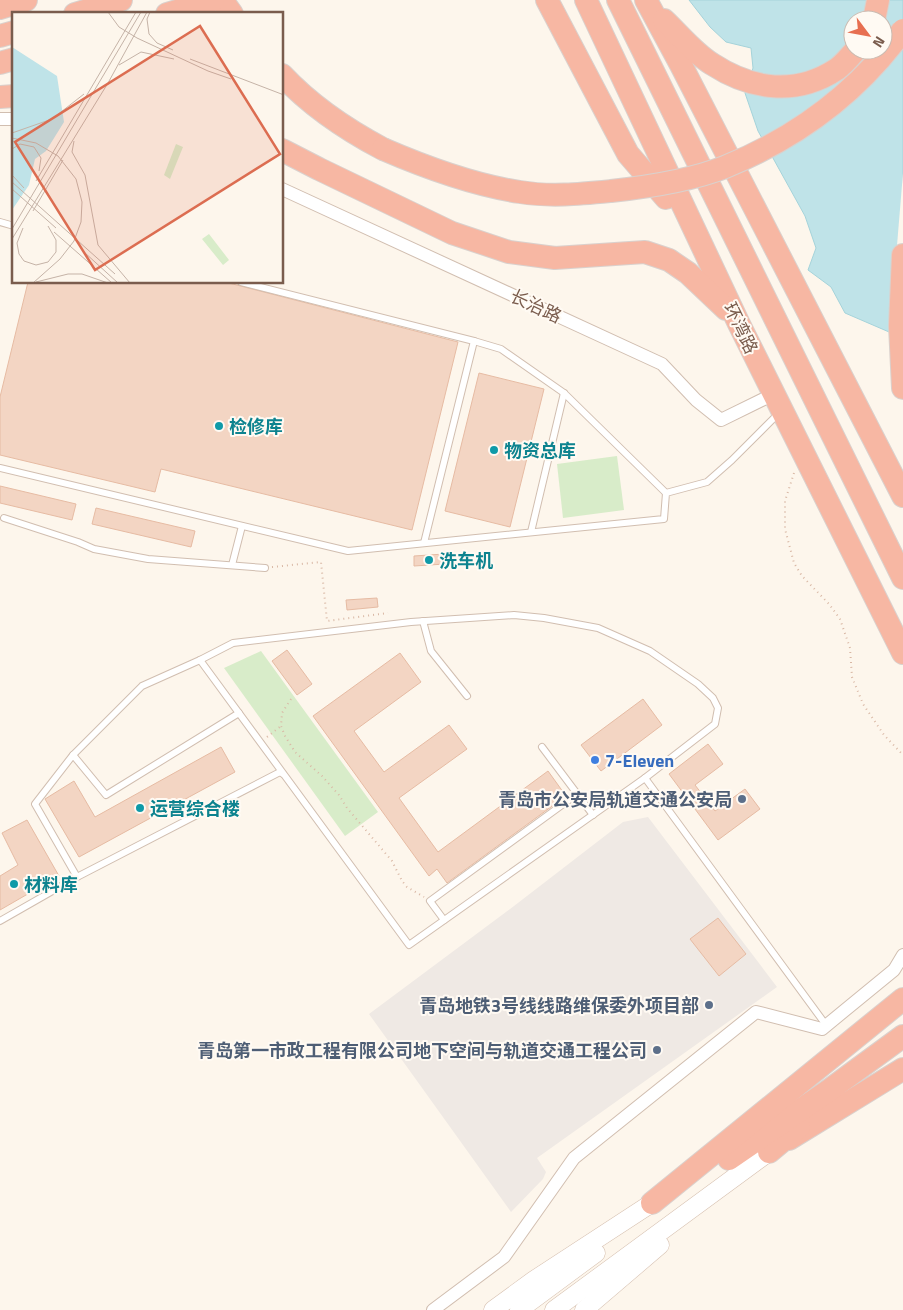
<svg xmlns="http://www.w3.org/2000/svg" width="903" height="1310" viewBox="0 0 903 1310" font-family="'Titillium Web','Noto Sans SC',sans-serif">
	<style>
		.industrial { fill: #efe9e4 }
		.green { fill: #d8ecc9 }
		.water { fill: #bfe3e8; stroke: #a5d3da; fill-rule: evenodd }
		.pier { fill: #fdf6ec }
		.building { fill: #f3d5c3; stroke: #e6bba3 }
		.lines { fill: none; stroke-linecap: round; stroke-linejoin: round }
		.lane-casing { stroke: #d1beb0; stroke-width: 8 }
		.street-casing { stroke: #d1beb0; stroke-width: 14 }
		.secondary-casing { stroke: #d6c0b0; stroke-width: 19 }
		.highway-casing { stroke: #dad1cd; stroke-width: 24 }
		.path { stroke: #d9b8a5; stroke-width: 2; stroke-dasharray: 1 4; stroke-linecap: butt }
		.lane { stroke: #fff; stroke-width: 6 }
		.street { stroke: #fff; stroke-width: 12 }
		.secondary { stroke: #fff; stroke-width: 18 }
		.highway { stroke: #f7b7a3; stroke-width: 22 }
		.highway-bridge-casing { stroke: #dad1cd; stroke-width: 24; stroke-linecap: butt }
		.highway-bridge { stroke: #f7b7a3; stroke-width: 22 }
		.culture-dot { fill: #0f9aa8; stroke: #fffaf3; stroke-width: 2 }
		.shop-dot { fill: #3f7fe0; stroke: #fffaf3; stroke-width: 2 }
		.service-dot { fill: #5c6f8a; stroke: #fffaf3; stroke-width: 2 }
		.labels { text-anchor: middle; dominant-baseline: central; stroke-width: 4; stroke-linejoin: round; paint-order: stroke }
		.street-label { font-size: 18px; fill: #7a5c4d; stroke: #fffaf3 }
		.culture-label { font-size: 18px; font-weight: bold; fill: #0d838f; stroke: #fffaf3; text-anchor: start }
		.shop-label { font-size: 18px; font-weight: bold; fill: #366cbe; stroke: #fffaf3; text-anchor: start }
		.service-label { font-size: 18px; font-weight: bold; fill: #4e5e75; stroke: #fffaf3; text-anchor: end }
		.inset-road { fill: none; stroke: #c5b3a7; stroke-width: 1 }
		.view { fill: #dc6d51; fill-opacity: 0.15; stroke: #dc6d51; stroke-width: 2.5 }
		.inset-edge { fill: none; stroke: #7a5c4d; stroke-width: 2.5 }
	</style>
	<rect width="100%" height="100%" fill="#fdf6ec"/>
	<path class="industrial" d="M648 817 777 987 537 1158 546 1172 543 1179 511 1212 369 1014 514 906 623 822Z"/>
	<g class="green">
		<path d="M617 456 624 510 563 518 557 464Z"/>
		<path d="M261 651 378 812 345 836 224 668Z"/>
	</g>
	<path class="water" d="M689 0H903V338L845 313 831 287 808 270 816 248 805 216 758 131 745 93 753 68 751 48 726 42 710 27ZM853 20H883V50H853Z"/>
	<path class="pier" d="M903 173V340L893 294Z"/>
	<g class="building">
		<path d="M28 282H225L458 342 412 530 161 469 155 492 0 455V397Z"/>
		<path d="M479 373 544 389 510 527 445 511Z"/>
		<path d="M0 486 76 504 72 520 0 503Z"/>
		<path d="M96 508 195 531 191 547 92 524Z"/>
		<path d="M444 554 445 564 414 566V556Z"/>
		<path d="M377 598 378 607 347 610 346 600Z"/>
		<path d="M287 650 312 684 297 695 272 661Z"/>
		<path d="M400 653 421 682 354 731 384 772 449 725 467 749 399 798 438 852 548 771 566 796 447 883 437 869 429 876 313 716Z"/>
		<path d="M643 699 662 725 601 771 581 745Z"/>
		<path d="M708 744 723 764 695 785 715 811 745 789 760 809 718 840 669 774Z"/>
		<path d="M221 747 235 772 79 857 45 799 74 781 95 817Z"/>
		<path d="M27 820 59 876 0 910V876L18 865 2 833Z"/>
		<path d="M718 918 746 954 719 976 690 939Z"/>
	</g>
	<g class="lines">
		<g class="lane-casing">
			<g id="lane">
				<path d="M0 222 14 226"/>
				<path d="M241 282 474 341 501 349 564 393 666 493"/>
				<path d="M0 468 348 551 664 519 666 493 707 482 732 460 779 413"/>
				<path d="M4 518 78 542 94 549 148 559 265 568"/>
				<path d="M531 532 564 393"/>
				<path d="M424 543 474 341"/>
				<path d="M232 565 242 526"/>
				<path d="M423 621 431 651 467 696"/>
				<path d="M200 660 409 945 645 778 826 1025"/>
				<path d="M542 747 593 815"/>
				<path d="M73 755 142 686 200 660 233 643 411 622 514 615 544 618 598 628 650 651 698 684 713 698 718 708 715 724 645 778"/>
				<path d="M77 877 35 804 73 755 106 795 239 713"/>
				<path d="M444 920 430 901 577 794"/>
				<path d="M0 921 77 877 280 772 283 774"/>
			</g>
		</g>
		<g class="street-casing">
			<g id="street">
				<path d="M0 119H14"/>
				<path d="M282 189 662 364 696 400 721 420 774 394"/>
				<path d="M433 1310 504 1257 574 1158 756 1012 822 1029 894 970 903 955"/>
			</g>
		</g>
		<g class="secondary-casing">
			<g id="secondary">
				<path d="M493 1310 534 1280 652 1203"/>
				<path d="M519 1310 596 1253"/>
				<path d="M554 1310 769 1152"/>
				<path d="M584 1310 660 1245"/>
			</g>
		</g>
		<g class="highway-casing">
			<g id="highway">
				<path d="M222 0 232 14"/>
				<path d="M547 0 628 154 666 198"/>
				<path d="M586 0 739 324 903 653"/>
				<path d="M618 0 903 578"/>
				<path d="M646 0 681 65 903 496"/>
				<path d="M0 8 26 0"/>
				<path d="M75 14 121 0"/>
				<path d="M167 14 213 0"/>
				<path d="M664 20C679 34 694 53 712 64 752 90 796 96 837 69 844 64 850 56 856 50"/>
				<path d="M874 20 878 0"/>
				<path d="M0 36 14 32"/>
				<path d="M0 63 14 59"/>
				<path d="M282 75C311 106 347 130 383 149"/>
				<path d="M0 97 14 96"/>
				<path d="M282 150 319 169 452 233 509 252 555 258 645 252 669 260 688 273 726 309"/>
				<path d="M903 255 900 326 903 388"/>
				<path d="M789 1139 903 1069"/>
				<path d="M769 1152 799 1127"/>
				<path d="M729 1159 828 1091 903 1036"/>
				<path d="M652 1203 903 999"/>
			</g>
		</g>
		<g class="path">
			<path d="M794 473 785 501V529L794 563 802 576 829 604 840 619 850 648 852 677 863 704 884 735 903 755"/>
			<path d="M272 567 321 562 327 621 388 613"/>
			<path d="M291 699 282 713 281 726 285 736 295 752 322 776 339 795 347 808 392 861 402 881 407 887 424 897"/>
			<path d="M267 737 281 726"/>
		</g>
		<use href="#lane" class="lane"/>
		<use href="#street" class="street"/>
		<use href="#secondary" class="secondary"/>
		<use href="#highway" class="highway"/>
		<g class="highway-bridge-casing">
			<path id="highway-bridge" d="M383 149C427 168 473 185 520 192 550 197 580 194 611 191 648 187 690 181 725 167 796 138 858 92 903 30"/>
		</g>
		<use href="#highway-bridge" class="highway-bridge"/>
	</g>
	<g class="culture-dot">
		<circle cx="219" cy="426" r="5"/>
		<circle cx="494" cy="450" r="5"/>
		<circle cx="429" cy="560" r="5"/>
		<circle cx="140" cy="808" r="5"/>
		<circle cx="14" cy="884" r="5"/>
	</g>
	<circle class="shop-dot" cx="595" cy="760" r="5"/>
	<g class="service-dot">
		<circle cx="742" cy="799" r="5"/>
		<circle cx="709" cy="1005" r="5"/>
		<circle cx="657" cy="1050" r="5"/>
	</g>
	<g class="labels">
		<g class="street-label">
			<text transform="translate(536 306) rotate(25)">长治路</text>
			<text transform="translate(741 328) rotate(64)">环湾路</text>
		</g>
		<g class="culture-label">
			<text x="229" y="426">检修库</text>
			<text x="504" y="450">物资总库</text>
			<text x="439" y="560">洗车机</text>
			<text x="150" y="808">运营综合楼</text>
			<text x="24" y="884">材料库</text>
		</g>
		<g class="shop-label">
			<text x="605" y="760">7-Eleven</text>
		</g>
		<g class="service-label">
			<text x="732" y="799">青岛市公安局轨道交通公安局</text>
			<text x="699" y="1005">青岛地铁3号线线路维保委外项目部</text>
			<text x="647" y="1050">青岛第一市政工程有限公司地下空间与轨道交通工程公司</text>
		</g>
	</g>
	<g transform="translate(12 12)">
		<rect width="271" height="271" fill="#fdf6ec"/>
		<path d="M164 132 171 135 158 167 152 163ZM197 222 217 248 211 253 190 227Z" fill="#d8ecc9"/>
		<path d="M0 35 45 64 52 110 34 139 23 147 17 173 0 198Z" fill="#bfe3e8"/>
		<path class="inset-road" d="M96 0 107 15 125 26 196 59M138 0 135 7 137 22 145 31 161 38M178 47 272 83M107 53 129 40 162 47M196 59 219 67M0 121 40 107 72 82M0 126 24 131 46 144 64 167 70 190 69 210 62 229 48 247 21 271M62 129 60 140 73 163 86 233 118 271M0 137 8 132 22 135 29 146 27 159M0 163 12 176M24 169 124 0M0 170 103 262M0 177 44 216M21 199 51 148M11 216 5 231 7 242 12 249 24 253 36 250 44 240V228L36 214M0 217 129 0M42 220 100 271M0 227 96 71 135 0M72 240 106 271M24 270 56 262H70L96 271"/>
		<path class="view" d="M188 14 268 142 83 258 3 130Z"/>
		<rect width="271" height="271" class="inset-edge"/>
	</g>
	<g transform="translate(868 35) rotate(122)"><circle r="24" fill="#fffaf3" stroke="#cabbb1"/>
	<path d="M0-4L9 19L0 12L-9 19Z" fill="#e76f51"/>
	<text y="-8" font-size="14" font-weight="bold" text-anchor="middle" fill="#7a5c4d">N</text>
	</g>
</svg>
